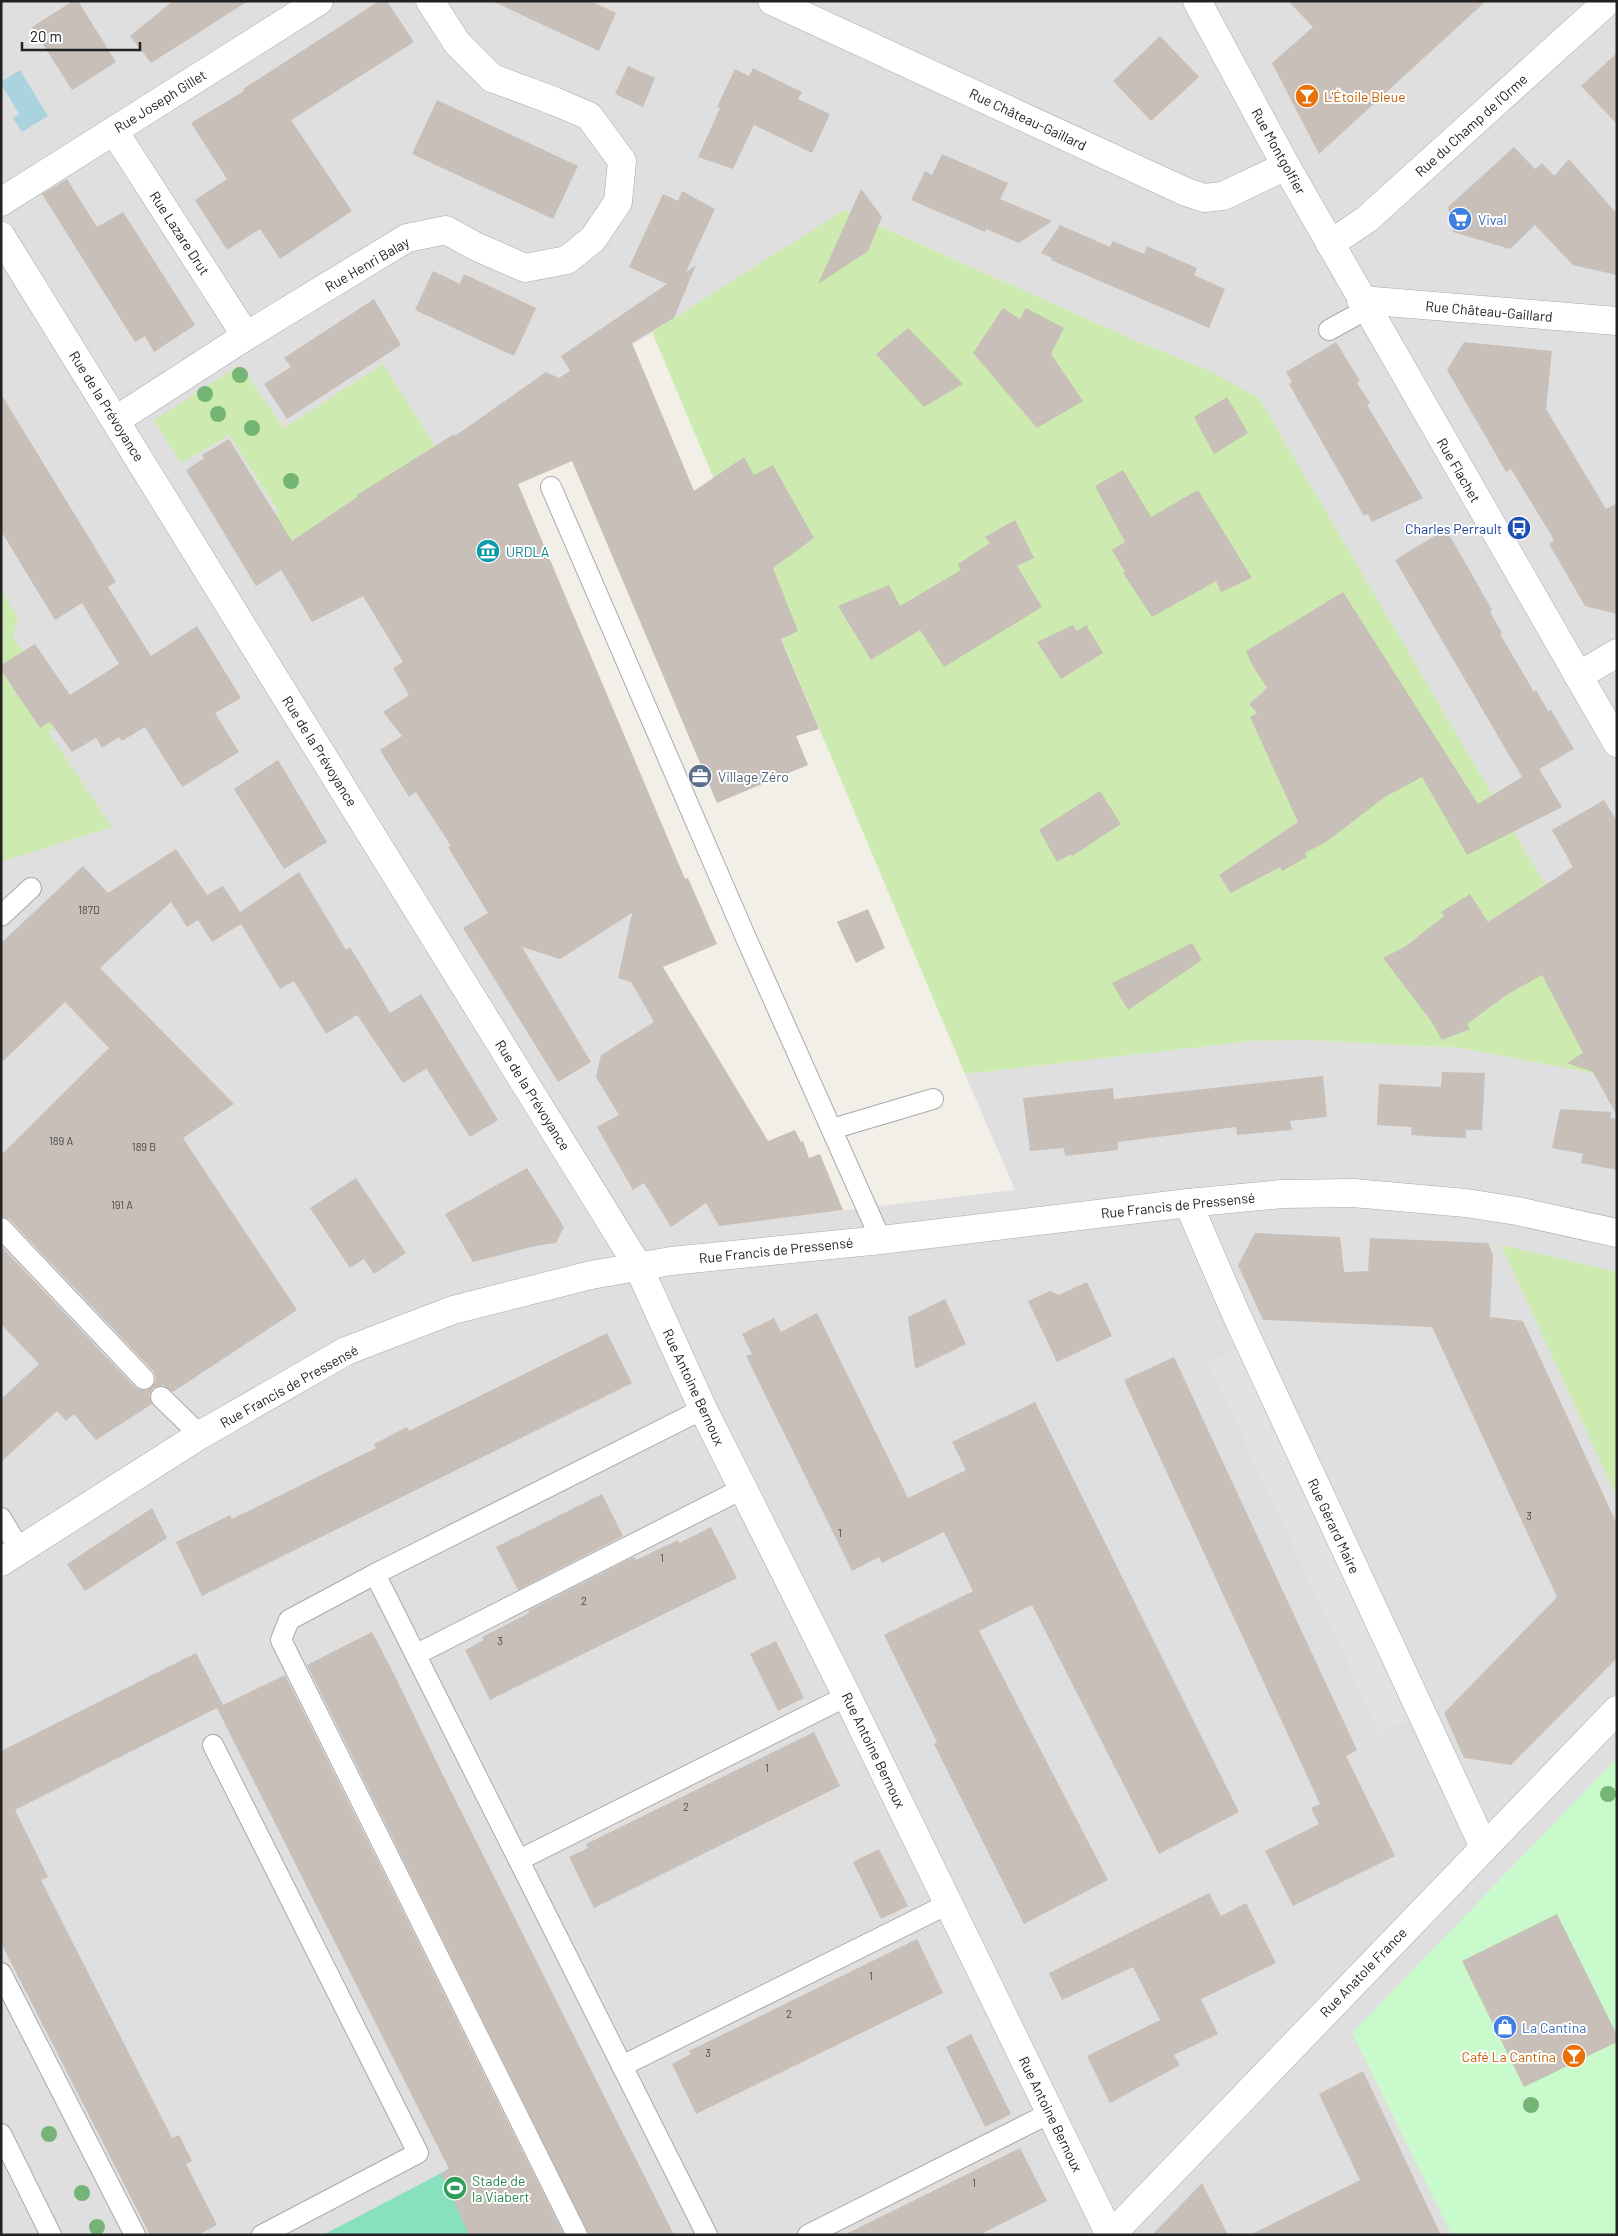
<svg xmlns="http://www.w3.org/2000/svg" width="1618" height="2236" viewBox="0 0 1618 2236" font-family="Barlow,sans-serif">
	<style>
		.residential { fill: #e0dfdf }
		.grass { fill: #cdebb0 }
		.park { fill: #c8facc }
		.pitch { fill: #88e0be }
		.parking { fill: #e2e2e2 }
		.water { fill: #aad3df }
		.building { fill: #c7bfb8 }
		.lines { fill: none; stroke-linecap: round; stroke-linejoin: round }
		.service-casing { stroke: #a9a9a9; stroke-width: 22 }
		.minor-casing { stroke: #a9a9a9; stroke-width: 29 }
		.tertiary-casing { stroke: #a9a9a9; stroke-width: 29 }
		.service { stroke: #fff; stroke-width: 20 }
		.minor { stroke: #fff; stroke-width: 28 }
		.tertiary { stroke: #fff; stroke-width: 28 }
		.tree { fill: #74b475 }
		.labels { text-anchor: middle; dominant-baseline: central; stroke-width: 4; stroke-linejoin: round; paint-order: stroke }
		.number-label { font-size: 11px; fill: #4b4948 }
		.food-label { font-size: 14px; fill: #c56008; stroke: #fff; text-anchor: start }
		.street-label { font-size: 14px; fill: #222; stroke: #fff }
		.shop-label { font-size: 14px; fill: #366cbe; stroke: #fff; text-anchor: start }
		.transit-label { font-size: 14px; fill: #164399; stroke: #fff; text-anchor: end }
		.culture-label { font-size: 14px; fill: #0d838f; stroke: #fff; text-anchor: start }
		.service-label { font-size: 14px; fill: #4e5e75; stroke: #fff; text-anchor: start }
		.leisure-label { font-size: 14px; fill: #27864d; stroke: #fff; text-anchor: start }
	</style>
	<rect width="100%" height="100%" fill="#f2efe9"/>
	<path class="residential" d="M1 1H1617V1007L1210 371 1134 340 845 210 382 504 812 1214 1015 1190 965 1074 1252 1041 1305 1040 1462 1048 1617 1078V2235H1Z"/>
	<g class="grass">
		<path d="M844 210 1134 340 1210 371 1259 398 1617 1007V1078L1462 1048 1305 1040 1252 1041 965 1074 652 332Z"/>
		<path d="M383 364 446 463 256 586 232 545 279 512 229 435 181 463 154 420 240 365 284 428Z"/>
		<path d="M1 589 18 617 13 638 68 710 49 733 112 827 1 862Z"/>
		<path d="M1501 1245 1617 1272V1497Z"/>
	</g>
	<path class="park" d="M1617 1758V2235H1452L1352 2033Z"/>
	<path class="pitch" d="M449 2169 519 2235H323Z"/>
	<path class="parking" d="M1238 1349 1409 1720 1380 1733 1208 1363Z"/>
	<path class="water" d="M20 70 48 116 22 132 13 118 19 114 1 84V82Z"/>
	<g class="building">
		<path d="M73 1H78L116 62 72 90 32 27Z"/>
		<path d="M173 1H248L151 63 130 36Z"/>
		<path d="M379 1H387L414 42 291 120 352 211 280 259 260 229 227 250 195 200 227 179 191 123 244 91 243 89Z"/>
		<path d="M492 1H591L616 13 599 51Z"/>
		<path d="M1288 1H1486L1319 154 1272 63 1313 27Z"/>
		<path d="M1160 36 1199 77 1151 121 1113 81Z"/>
		<path d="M1617 53V124L1581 86Z"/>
		<path d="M628 66 655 78 643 107 615 94Z"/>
		<path d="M753 68 802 92 798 99 830 114 812 153 754 125 733 169 698 157 720 108 717 107 735 69 749 76Z"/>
		<path d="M437 100 578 166 553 219 412 154Z"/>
		<path d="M1514 147 1535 169 1542 163 1554 176 1569 159 1617 214V275L1573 265 1535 225 1510 249 1453 232 1448 207Z"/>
		<path d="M942 154 1008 183 1000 199 1052 221 1019 243 986 229 985 232 911 200 925 171 932 175Z"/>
		<path d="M67 179 97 227 123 212 195 325 154 352 145 336 135 342 42 194Z"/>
		<path d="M861 189 882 217 868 251 818 284Z"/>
		<path d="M682 191 715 209 686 272 696 265 674 318 632 343 694 491 744 457 754 475 773 465 814 538 773 568 798 631 781 639 819 729 796 736 808 765 717 803 572 461 518 484 685 879 688 878 717 944 663 967 768 1141 795 1130 801 1142 803 1141 809 1158 820 1154 843 1210 719 1226 706 1203 671 1227 644 1183 633 1190 597 1127 619 1115 596 1077 601 1055 654 1022 631 982 618 978 632 913 560 959 522 947 591 1062 558 1082 463 928 488 913 448 847 451 846 416 792 409 797 380 750 402 736 383 712 409 695 393 668 403 662 363 596 312 622 281 570 256 586 186 470 204 458 202 455 229 439 292 541 357 497V495L454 434 455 436 546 372 559 378 570 371 561 356 667 284 629 267 663 194 678 201Z"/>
		<path d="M1060 225 1110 247 1113 241 1144 254 1147 246 1197 268 1194 275 1225 289 1209 328 1051 260 1052 258 1041 253Z"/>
		<path d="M433 271 460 284 464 274 536 308 514 356 415 310Z"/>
		<path d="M374 299 401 345 287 419 264 384 291 367 284 358Z"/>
		<path d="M1003 308 1020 319 1026 308 1064 328 1051 354 1083 401 1037 428 973 353Z"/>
		<path d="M908 328 963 384 924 407 876 354Z"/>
		<path d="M1336 342 1360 381 1357 383 1370 403 1367 405 1423 498 1372 522 1368 514 1364 516 1289 384 1292 382 1286 372Z"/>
		<path d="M1464 342 1552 351 1546 409 1606 509 1617 503V614L1585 606 1549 544 1554 540 1511 469 1506 472 1447 370Z"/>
		<path d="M1 394 116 582 108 587 151 656 197 626 241 698 215 713 239 752 182 787 145 727 122 741 119 737 102 748 96 738 72 752 50 722 40 728 1 670V665L35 644 70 695 119 664 82 603 55 620 1 531Z"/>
		<path d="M1227 397 1248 433 1214 454 1194 417Z"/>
		<path d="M1123 470 1151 517 1198 490 1252 578 1221 592 1216 581 1152 617 1123 573 1125 572 1112 550 1125 542 1095 486Z"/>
		<path d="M1015 520 1034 558 1017 566 1042 607 944 667 920 630 871 660 838 606 889 585 900 606 961 570 958 564 990 543 985 537Z"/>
		<path d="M1446 529 1492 610 1490 612 1502 633 1500 634 1534 692 1536 690 1548 711 1551 710 1574 749 1539 769 1562 807 1467 855 1422 777 1385 797 1326 842 1305 853 1307 857 1282 871 1280 867 1231 893 1219 875 1298 822 1250 717 1257 713 1249 704 1267 688 1252 665 1246 651 1343 592 1478 804 1522 777 1395 560Z"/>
		<path d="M1073 625 1077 631 1086 625 1103 653 1061 679 1037 642Z"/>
		<path d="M278 760 327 842 284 869 234 789Z"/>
		<path d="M1100 791 1121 824 1072 856 1071 854 1057 862 1039 830Z"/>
		<path d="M1604 800 1617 821V1116L1593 1072 1567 1063 1583 1053 1542 975 1508 994 1467 1024 1470 1029 1442 1040 1431 1021 1383 958 1406 946 1444 916 1441 912 1470 894 1488 922 1573 867 1552 830Z"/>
		<path d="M176 849 207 895 223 886 240 912 299 872 346 950 350 947 390 1013 421 994 498 1120 470 1137 422 1062 426 1069 403 1083 357 1015 326 1034 294 981 280 989 241 924 212 942 198 920 187 927 171 902 100 968 234 1104 183 1138 297 1310 173 1392 163 1385 153 1388 149 1395 152 1404 96 1440 74 1414 66 1421 57 1411 1 1462V1399L39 1364 1 1324V1246L135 1387 141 1390H147L155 1383 156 1377 153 1371 10 1220 1 1216V1155L109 1048 65 1002 1 1063V943L83 866 108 893Z"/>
		<path d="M868 909 885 948 856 963 837 922Z"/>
		<path d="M1192 943 1202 960 1128 1010 1112 983Z"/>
		<path d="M1442 1072 1485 1073 1482 1130H1466V1138L1438 1137 1411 1135 1412 1127 1377 1125 1379 1084 1441 1087Z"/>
		<path d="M1323 1076 1327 1117 1290 1121 1292 1130 1237 1135 1236 1127 1118 1142V1150L1065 1156 1064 1148 1030 1151 1023 1098 1113 1088 1114 1099Z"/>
		<path d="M1560 1109 1611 1112 1610 1118 1617 1119V1170L1581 1163 1583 1154 1552 1148Z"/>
		<path d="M527 1168 564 1227 556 1243 535 1246 473 1262 445 1214Z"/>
		<path d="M356 1178 406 1253 374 1274 364 1259 350 1268 310 1208Z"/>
		<path d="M1255 1233 1340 1237 1344 1272 1368 1271 1370 1238 1488 1243 1493 1255 1490 1317 1523 1321 1617 1524V1658L1511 1765 1464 1758 1444 1713 1557 1597 1432 1327 1263 1320 1238 1265Z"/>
		<path d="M1087 1282 1112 1336 1057 1362 1028 1301 1050 1291 1059 1295Z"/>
		<path d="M945 1299 966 1344 915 1369 908 1317Z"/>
		<path d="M817 1313 908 1498 966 1470 952 1442 1035 1402 1239 1812 1159 1854 1032 1605 979 1631 1108 1880 1024 1924 934 1744 937 1742 884 1635 973 1591 944 1532 882 1563 879 1557 852 1571 746 1356 752 1354 742 1334 774 1318 781 1332Z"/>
		<path d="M607 1333 632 1383 202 1596 176 1542 230 1515 232 1519 376 1448 374 1444 407 1427 409 1431Z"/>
		<path d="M1174 1357 1357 1750 1346 1756 1395 1856 1293 1906 1265 1851 1319 1824 1311 1808 1320 1804 1124 1380Z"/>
		<path d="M602 1494 623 1536 518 1590 496 1547Z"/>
		<path d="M152 1508 167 1538 85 1591 67 1564Z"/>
		<path d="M711 1527 737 1578 490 1700 465 1650 484 1640 482 1637 529 1613 528 1611 634 1557 636 1560 678 1540 679 1543Z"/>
		<path d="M372 1632 394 1674 438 1765 674 2235H589L307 1665Z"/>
		<path d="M776 1641 804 1698 778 1711 750 1654Z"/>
		<path d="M196 1653 223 1705 285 1675 564 2235H469L441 2174 449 2169 217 1708 15 1810 48 1877 41 1880 172 2138 179 2135 192 2161 186 2164 217 2225 198 2235H150L1 1943V1751Z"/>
		<path d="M814 1732 840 1786 594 1908 569 1857 588 1848 586 1844Z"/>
		<path d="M879 1849 908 1906 881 1919 853 1862Z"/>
		<path d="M1209 1893 1221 1916 1246 1903 1276 1963 1201 1999 1218 2034 1174 2055 1180 2065 1110 2103 1087 2056 1160 2020 1133 1967 1062 2000 1049 1973Z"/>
		<path d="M1557 1914 1617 2035V2042L1524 2087 1462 1961Z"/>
		<path d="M917 1939 943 1993 696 2114 672 2064 691 2054 689 2051Z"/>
		<path d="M971 2034 1011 2114 985 2127 946 2047Z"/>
		<path d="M1363 2071 1441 2235H1250L1360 2180 1319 2094Z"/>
		<path d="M1020 2148 1047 2201 979 2235H844Z"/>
		<path d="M1202 2183 1228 2235H1152Z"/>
	</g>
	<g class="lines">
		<g class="service-casing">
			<g id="service">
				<path d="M1329 330 1367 309"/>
				<path d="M551 487 746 938 881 1240"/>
				<path d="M1 916 31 888"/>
				<path d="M832 1129 933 1099"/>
				<path d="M1 1228 144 1379"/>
				<path d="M161 1397 200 1435"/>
				<path d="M1 1518 20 1550"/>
				<path d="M375 1574 707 2235"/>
				<path d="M417 1654 742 1489"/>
				<path d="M213 1745 418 2153 262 2235"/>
				<path d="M519 1860 847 1696"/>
				<path d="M1 1973 135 2235"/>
				<path d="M622 2066 948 1904"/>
				<path d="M1 2134 51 2235"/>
				<path d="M577 2235 281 1640 289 1620 375 1574 703 1409"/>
				<path d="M808 2235 1050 2113"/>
			</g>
		</g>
		<g class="minor-casing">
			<g id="minor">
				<path d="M1197 1 1286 166"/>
				<path d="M114 131 246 336"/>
				<path d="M1 202 319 1"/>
				<path d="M1 236 638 1266 703 1409 847 1696 1110 2235"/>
				<path d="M1330 244 1367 219 1608 1"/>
				<path d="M116 420 246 336 407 238 446 230 475 246 525 268 567 260 593 239 618 202 622 161 589 116 554 101 492 78 457 43 430 1"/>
				<path d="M1578 676 1617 653"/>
				<path d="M1188 1203 1236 1314 1484 1847"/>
			</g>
		</g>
		<g class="tertiary-casing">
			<g id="tertiary">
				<path d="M772 1 1186 192 1204 198 1223 196 1286 166 1617 743"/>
				<path d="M1361 300 1617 321"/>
				<path d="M1 1562 200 1435 346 1351 453 1310 591 1275 671 1261 881 1240 1188 1203 1282 1194 1353 1193 1466 1203 1517 1211 1617 1233"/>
				<path d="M1111 2235 1617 1710"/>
			</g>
		</g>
		<use href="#service" class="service"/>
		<use href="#minor" class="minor"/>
		<use href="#tertiary" class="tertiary"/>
	</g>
	<g class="tree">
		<circle cx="240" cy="375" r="8"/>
		<circle cx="205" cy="394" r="8"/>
		<circle cx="218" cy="414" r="8"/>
		<circle cx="252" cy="428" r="8"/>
		<circle cx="291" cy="481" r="8"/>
		<circle cx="1608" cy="1794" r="8"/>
		<circle cx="1531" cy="2105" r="8"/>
		<circle cx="49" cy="2134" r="8"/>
		<circle cx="82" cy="2193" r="8"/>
		<circle cx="97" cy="2227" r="8"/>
	</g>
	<defs>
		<g id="bar-disc" transform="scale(1.25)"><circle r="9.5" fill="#e8710a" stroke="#fff"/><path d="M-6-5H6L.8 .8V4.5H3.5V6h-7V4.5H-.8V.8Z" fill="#fff"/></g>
		<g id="supermarket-disc" transform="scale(1.25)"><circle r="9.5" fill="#3f7fe0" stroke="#fff"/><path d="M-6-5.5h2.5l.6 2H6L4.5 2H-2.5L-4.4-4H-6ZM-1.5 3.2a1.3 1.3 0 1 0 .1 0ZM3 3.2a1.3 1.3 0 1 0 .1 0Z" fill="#fff"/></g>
		<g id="bus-disc" transform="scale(1.25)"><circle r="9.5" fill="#1a4fb4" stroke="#fff"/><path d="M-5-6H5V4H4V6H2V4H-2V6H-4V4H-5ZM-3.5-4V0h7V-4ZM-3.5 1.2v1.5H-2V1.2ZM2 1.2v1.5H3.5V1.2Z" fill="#fff"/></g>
		<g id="museum-disc" transform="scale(1.25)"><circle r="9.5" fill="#0f9aa8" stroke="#fff"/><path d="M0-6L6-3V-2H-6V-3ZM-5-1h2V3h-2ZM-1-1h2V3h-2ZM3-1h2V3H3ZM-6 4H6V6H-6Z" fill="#fff"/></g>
		<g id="office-disc" transform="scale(1.25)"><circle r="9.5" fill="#5c6f8a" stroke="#fff"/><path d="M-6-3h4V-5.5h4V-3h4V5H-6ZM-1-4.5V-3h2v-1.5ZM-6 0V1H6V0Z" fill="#fff"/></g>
		<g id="shop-disc" transform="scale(1.25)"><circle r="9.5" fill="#3f7fe0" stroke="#fff"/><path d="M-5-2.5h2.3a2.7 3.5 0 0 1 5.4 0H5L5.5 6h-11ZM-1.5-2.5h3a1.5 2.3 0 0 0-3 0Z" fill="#fff"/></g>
		<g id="stadium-disc" transform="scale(1.25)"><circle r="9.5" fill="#2e9e5b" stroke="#fff"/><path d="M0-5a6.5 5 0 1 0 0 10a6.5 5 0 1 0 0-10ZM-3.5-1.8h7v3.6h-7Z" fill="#fff"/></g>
	</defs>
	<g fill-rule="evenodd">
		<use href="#bar-disc" x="1307" y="96"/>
		<use href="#supermarket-disc" x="1460" y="219"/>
		<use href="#bus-disc" x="1519" y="528"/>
		<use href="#museum-disc" x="488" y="551"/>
		<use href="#office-disc" x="700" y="776"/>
		<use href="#shop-disc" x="1505" y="2027"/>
		<use href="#bar-disc" x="1574" y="2056"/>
		<use href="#stadium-disc" x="455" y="2188"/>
	</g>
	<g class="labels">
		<g class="number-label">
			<text x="89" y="909">187D</text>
			<text x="61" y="1140">189 A</text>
			<text x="144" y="1146">189 B</text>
			<text x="122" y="1204">191 A</text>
			<text x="1529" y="1515">3</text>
			<text x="840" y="1532">1</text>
			<text x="662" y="1557">1</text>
			<text x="584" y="1600">2</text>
			<text x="500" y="1640">3</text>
			<text x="767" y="1767">1</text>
			<text x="686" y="1806">2</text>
			<text x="871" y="1975">1</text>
			<text x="789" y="2013">2</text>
			<text x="708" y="2052">3</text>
			<text x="974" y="2182">1</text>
		</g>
		<g class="food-label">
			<text x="1324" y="96">L'Étoile Bleue</text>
			<text x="1556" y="2056" text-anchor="end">Café La Cantina</text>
		</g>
		<g class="street-label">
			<text transform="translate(160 101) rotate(-32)">Rue Joseph Gillet</text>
			<text transform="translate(1028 119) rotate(25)">Rue Château-Gaillard</text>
			<text transform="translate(1471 125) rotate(-42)">Rue du Champ de l'Orme</text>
			<text transform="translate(1279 151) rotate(61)">Rue Montgolfier</text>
			<text transform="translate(180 233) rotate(57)">Rue Lazare Drut</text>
			<text transform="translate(367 264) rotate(-30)">Rue Henri Balay</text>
			<text transform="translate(1489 311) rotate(5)">Rue Château-Gaillard</text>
			<text transform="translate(107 406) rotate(58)">Rue de la Prévoyance</text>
			<text transform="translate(1459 470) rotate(60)">Rue Flachet</text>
			<text transform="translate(320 751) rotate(58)">Rue de la Prévoyance</text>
			<text transform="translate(533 1095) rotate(58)">Rue de la Prévoyance</text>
			<text transform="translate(1178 1205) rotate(-6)">Rue Francis de Pressensé</text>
			<text transform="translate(776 1250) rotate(-6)">Rue Francis de Pressensé</text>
			<text transform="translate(289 1386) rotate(-29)">Rue Francis de Pressensé</text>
			<text transform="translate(694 1387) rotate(65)">Rue Antoine Bernoux</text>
			<text transform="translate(1334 1526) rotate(65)">Rue Gérard Maire</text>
			<text transform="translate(874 1750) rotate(64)">Rue Antoine Bernoux</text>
			<text transform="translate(1363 1972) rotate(-46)">Rue Anatole France</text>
			<text transform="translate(1051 2114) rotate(64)">Rue Antoine Bernoux</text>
		</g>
		<g class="shop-label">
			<text x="1478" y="219">Vival</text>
			<text x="1522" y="2027">La Cantina</text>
		</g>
		<g class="transit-label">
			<text x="1502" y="528">Charles Perrault</text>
		</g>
		<g class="culture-label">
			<text x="506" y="551">URDLA</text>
		</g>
		<g class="service-label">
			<text x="718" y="776">Village Zéro</text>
		</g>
		<g class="leisure-label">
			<text x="472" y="2180">Stade de<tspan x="472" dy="16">la Viabert</tspan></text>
		</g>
	</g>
	<rect width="1618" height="2236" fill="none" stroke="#222222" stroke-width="5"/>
	<path d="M22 42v8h118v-8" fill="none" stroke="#222222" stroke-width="2.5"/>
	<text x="30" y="42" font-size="15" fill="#222222" stroke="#ffffff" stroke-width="4" paint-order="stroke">20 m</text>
</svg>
